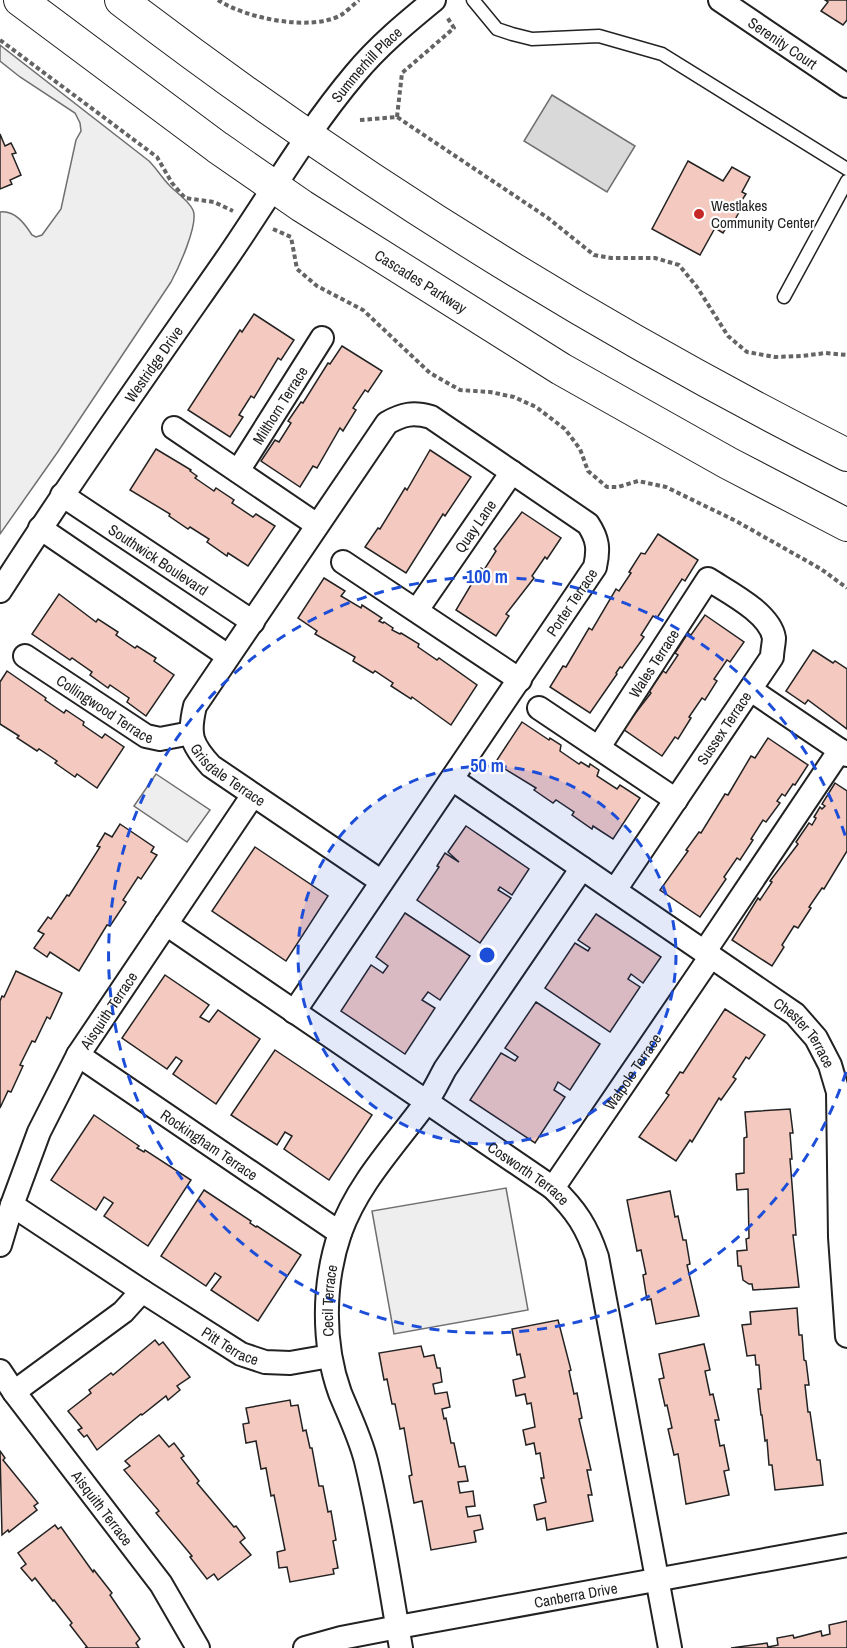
<svg xmlns="http://www.w3.org/2000/svg" width="847" height="1648" viewBox="0 0 847 1648" font-family="'Archivo Narrow',sans-serif">
	<style>
		.green { fill: #eee; stroke: #6f6f6f; stroke-width: 1.5 }
		.water { fill: #d9d9d9; stroke: #6f6f6f; stroke-width: 1.5 }
		.building { fill: #f3c9c0; stroke: #222; stroke-width: 1.5 }
		.lines { fill: none; stroke-linecap: round; stroke-linejoin: round }
		.service-casing { stroke: #222; stroke-width: 15 }
		.minor-casing { stroke: #222; stroke-width: 26 }
		.secondary-casing { stroke: #222; stroke-width: 34 }
		.path { stroke: #646464; stroke-width: 4; stroke-dasharray: 4.5 3; stroke-linecap: butt }
		.service { stroke: #fff; stroke-width: 12 }
		.minor { stroke: #fff; stroke-width: 22 }
		.secondary { stroke: #fff; stroke-width: 32 }
		.ring { fill: none; stroke: #1d4ed8; stroke-width: 3; stroke-dasharray: 10 8 }
		.poi-dot { fill: #c62828; stroke: #fff; stroke-width: 2 }
		.labels { text-anchor: middle; dominant-baseline: central; stroke-width: 4.5; stroke-linejoin: round; paint-order: stroke }
		.street-label { font-size: 15px; fill: #222; stroke: #fff }
		.poi-label { font-size: 15px; fill: #222; stroke: #fff; text-anchor: start }
		.centre { fill: #1d4ed8; stroke: #fff; stroke-width: 3 }
		.ring-label { font-size: 18px; text-anchor: middle; font-weight: bold; fill: #1d4ed8; stroke: #fff; stroke-width: 4.5; stroke-linejoin: round; paint-order: stroke }
	</style>
	<rect width="100%" height="100%" fill="#fff"/>
	<g class="green">
		<path d="M0 45 149 161C157 169 162 178 170 186 177 193 189 201 193 210 199 224 178 269 171 282L57 453 0 534V212C15 210 25 224 32 235L36 237 42 235 61 209 76 140 81 131 80 123 75 113 20 77 0 61Z"/>
		<path d="M156 774 210 810 187 842 134 806Z"/>
		<path d="M506 1188 528 1310 394 1334 372 1211Z"/>
	</g>
	<path class="water" d="M552 95 635 146 607 192 524 141Z"/>
	<g class="building">
		<path d="M825 0H847V20L843 25 821 11 828 2Z"/>
		<path d="M0 134 5 146 11 143 16 153 12 154 21 175 10 180 12 184 0 189Z"/>
		<path d="M688 161 723 181 732 167 750 177 742 192 746 194 740 203 743 205 732 225 729 223 723 233 715 228 700 255 652 229Z"/>
		<path d="M254 314 294 340 281 360 278 358 254 398 251 396 239 415 243 417 230 437 188 410 240 330 242 332Z"/>
		<path d="M342 346 382 371 368 392 365 390 353 408 356 410 343 431 340 428 317 468 313 466 300 487 261 461 275 440 279 442 291 423 288 421 301 402 303 403 328 363 330 364Z"/>
		<path d="M156 449 191 470 190 471 197 476 195 478 214 491 216 488 234 500 232 503 253 517 256 514 275 526 248 566 228 553 227 556 207 542 209 539 190 527 188 529 169 516 170 514 130 490Z"/>
		<path d="M430 450 471 477 445 516 443 514 406 573 365 547 378 528 380 529 405 488 407 490Z"/>
		<path d="M522 512 561 538 547 559 545 557 532 576 534 578 506 614 509 616 496 636 456 610 481 568 484 570 496 551 494 549Z"/>
		<path d="M658 534 698 560 685 581 682 579 657 618 653 616 641 635 644 637 622 668 620 667 616 673 617 674 590 713 550 687 563 666 566 667 589 628 592 630 616 589 619 591 631 573 629 572 641 553 645 554Z"/>
		<path d="M324 578 345 591 341 596 361 608 362 605 382 618 379 621 383 623 384 622 393 628 392 630 400 634 401 633 419 644 418 647 437 660 439 658 477 685 451 725 412 697 411 699 391 686 393 683 375 671 373 673 353 661 355 657 315 634 317 631 298 618Z"/>
		<path d="M59 594 96 622 98 619 118 632 116 635 135 648 137 646 156 658 154 661 174 675 146 716 127 702 129 698 110 685 108 688 90 675 92 672 72 658 70 660 32 634Z"/>
		<path d="M705 615 744 642 730 662 727 660 714 679 717 681 705 700 702 698 689 717 691 718 678 739 675 737 662 756 623 729 651 693 649 691 663 671 666 673 678 655 675 653 688 633 691 635Z"/>
		<path d="M813 650 833 663 835 661 847 669V729L808 700 805 704 786 691Z"/>
		<path d="M7 671 46 698 45 700 64 713 66 710 84 722 83 725 102 738 105 734 124 747 97 788 77 774 75 777 55 763 57 761 39 749 37 751 17 738 19 736 0 724V682Z"/>
		<path d="M522 722 549 740 550 738 561 745 560 751 579 764 581 762 589 767 590 764 599 770 597 776 617 789 620 785 640 798 613 839 593 826 592 829 572 815 574 812 556 800 553 803 534 790 536 788 495 763Z"/>
		<path d="M768 738 808 765 795 785 793 784 785 796 782 794 777 801 780 803 766 822 763 820 751 839 753 840 740 860 737 858 724 877 726 879 700 917 660 890 688 851 686 850 699 832 701 833 725 794 728 795 751 756 755 758Z"/>
		<path d="M835 783 847 791V851L824 889 822 888 809 907 811 908 798 928 794 926 782 945 784 947 772 966 732 940 758 898 760 900 772 882 770 881 798 844 796 842 809 823 812 825 816 818 814 817 820 807 822 809 825 806 822 804Z"/>
		<path d="M120 824 154 847 151 852 157 855 141 879 138 877 123 900 126 902 110 926 107 925 79 971 50 952 47 957 34 948 44 934 38 931 48 917 51 919 67 895 69 896 100 847 97 846 105 833 112 837Z"/>
		<path d="M466 826 529 869 512 895 500 887 498 890 511 898 480 943 417 900 439 867 437 866 445 853 459 862 448 852Z"/>
		<path d="M255 847 328 896 286 961 212 911Z"/>
		<path d="M405 913 470 956 440 1000 428 992 422 1000 435 1008 405 1054 341 1011 371 965 383 973 388 966 376 957Z"/>
		<path d="M596 914 661 957 643 983 631 974 628 979 640 987 610 1032 545 988 575 943 588 951 590 948 578 940Z"/>
		<path d="M16 971 62 993 50 1019 47 1017 35 1042 32 1041 20 1065 23 1066 11 1092 8 1091 0 1108V1001L2 996 4 997Z"/>
		<path d="M165 975 209 1005 200 1017 209 1022 218 1010 260 1039 216 1104 173 1074 182 1061 176 1057 167 1069 122 1038Z"/>
		<path d="M536 1002 600 1044 570 1090 558 1082 554 1090 565 1097 535 1143 470 1100 501 1053 515 1061 518 1057 505 1048Z"/>
		<path d="M725 1009 765 1035 749 1059 746 1057 733 1077 736 1079 721 1100 719 1098 692 1142 690 1140 676 1161 639 1137 669 1095 666 1093 680 1072 683 1073Z"/>
		<path d="M275 1050 372 1115 329 1180 284 1149 292 1136 285 1132 277 1145 231 1115Z"/>
		<path d="M790 1109 793 1133H790L792 1159H790L796 1235H793L799 1287 753 1290 752 1284H749L743 1280 741 1266H738L737 1251 747 1250 746 1239 749 1238 748 1189 737 1190 736 1174 744 1173V1138L747 1137 745 1112Z"/>
		<path d="M94 1115 139 1146 137 1148 144 1152 145 1150 191 1180 148 1246 104 1216 113 1203 104 1197 96 1210 51 1180Z"/>
		<path d="M204 1190 251 1221 250 1223 256 1227 257 1226 301 1255 258 1321 211 1290 221 1277 215 1273 206 1286 161 1256Z"/>
		<path d="M670 1191 675 1217 678 1216 683 1240H686L690 1264 687 1265 699 1316 656 1324 651 1299 647 1300 643 1275 646 1274 641 1250 637 1251 627 1200Z"/>
		<path d="M797 1308 799 1335H802L804 1360 806 1361 809 1385H805L808 1412H810L817 1460H820L823 1485 775 1490 772 1465H769L767 1440 765 1441 762 1415H761L758 1389H761L759 1365H756L755 1355 747 1356 742 1325 751 1324 750 1312Z"/>
		<path d="M558 1320 571 1370 569 1371 574 1394 577 1393 582 1418 579 1419 591 1470H587L592 1495H588L593 1521 547 1530 545 1518 537 1520 534 1505 546 1502 541 1478H544L540 1453 536 1454 534 1443 526 1445 523 1430 535 1427 531 1403 527 1404 525 1394 516 1396 513 1380 525 1377 520 1354 517 1355 512 1329Z"/>
		<path d="M155 1340 159 1345 163 1342 190 1377 177 1386 180 1390 168 1400 166 1396 142 1415 141 1414 97 1450 87 1435 84 1437 78 1430 82 1428 68 1411 91 1393 89 1390 111 1373 113 1375Z"/>
		<path d="M704 1344 710 1370 705 1371 710 1395 713 1394 719 1420H715L720 1446 724 1445 729 1470 724 1471 729 1495 686 1504 678 1454 674 1455 668 1429 672 1428 667 1405 665 1406 659 1379 664 1378 659 1354Z"/>
		<path d="M421 1346 424 1357 434 1355 437 1368H440L442 1382 433 1384 435 1394 447 1392 450 1407 442 1409 444 1419 446 1418 451 1443H454L459 1467 465 1466 468 1481 458 1482 460 1493 473 1491 475 1506 466 1507 468 1517 480 1515 483 1529 474 1531 476 1542 431 1550 422 1501 414 1503 409 1476 412 1475 404 1428 400 1429 395 1404H392L387 1379 384 1380 379 1353Z"/>
		<path d="M290 1400 291 1406 298 1405 303 1431 306 1430 310 1448H312L319 1486H323L328 1512 331 1511 336 1540 333 1541 338 1568 333 1569 334 1574 290 1582 287 1567 279 1568 277 1552 285 1550 274 1495 271 1496 266 1468 261 1469 256 1441 246 1443 243 1424 249 1423 246 1408Z"/>
		<path d="M159 1435 169 1447 174 1443 184 1456 181 1458 199 1481 197 1483 234 1527 236 1526 245 1538 240 1542 251 1555 218 1580 214 1574 207 1579 190 1557 192 1556 156 1513 159 1511 124 1470 130 1466 125 1461Z"/>
		<path d="M0 1451 5 1458 3 1460 38 1503 34 1506 37 1510 9 1532 8 1530 2 1535Z"/>
		<path d="M55 1525 58 1529 61 1527 93 1572 94 1570 112 1593 110 1595 140 1639 136 1643 139 1648H85L87 1647 70 1625 72 1623 54 1600 53 1601 35 1578 32 1581 21 1568 26 1564 18 1553Z"/>
		<path d="M847 1621V1648H731L767 1643 768 1647 778 1645 777 1638 793 1635 794 1638 821 1631 822 1636 830 1634 829 1625Z"/>
	</g>
	<g class="lines">
		<g class="service-casing">
			<g id="service">
				<path d="M473 0 497 29 512 34 532 39 599 36 662 54 847 169"/>
				<path d="M784 297 847 181"/>
			</g>
		</g>
		<g class="minor-casing">
			<g id="minor">
				<path id="s1" d="M720 0 847 86"/>
				<path d="M174 428 317 525"/>
				<path id="s2" d="M238 471 322 338"/>
				<path id="s3" d="M62 495 253 622"/>
				<path d="M40 528 228 656"/>
				<path d="M343 562 520 680"/>
				<path id="s4" d="M0 591C72 479 149 370 225 261 268 199 306 132 355 74 378 46 406 23 434 0"/>
				<path id="s5" d="M417 610 512 472"/>
				<path id="s6" d="M25 656 146 736 160 739 191 733"/>
				<path d="M751 690 847 755"/>
				<path d="M539 708 676 800"/>
				<path id="s7" d="M599 747 708 579C728 592 770 613 774 638 774 643 772 651 772 657L615 890"/>
				<path id="s8" d="M452 779 795 1014 816 1038 830 1065 838 1092 840 1237 847 1336"/>
				<path id="s9" d="M166 924 553 1188C576 1210 587 1227 597 1257L670 1648"/>
				<path d="M705 951 840 750"/>
				<path id="s10" d="M294 1012 595 567C599 549 598 539 588 524L431 417C413 412 403 414 387 423L195 706C188 735 191 744 211 766L382 882"/>
				<path id="s11" d="M78 1055 340 1233"/>
				<path id="s12" d="M553 1188 711 956"/>
				<path id="s13" d="M12 1205 142 1291 241 1354 265 1362 290 1363 330 1356"/>
				<path id="s14" d="M0 1245 12 1205 39 1132 78 1055 253 795"/>
				<path id="s15" d="M0 1371 14 1392 161 1584 198 1648"/>
				<path d="M14 1392 123 1312 142 1291"/>
				<path id="s16" d="M305 1648 341 1638 398 1627 847 1545"/>
				<path id="s17" d="M401 1648C390 1586 381 1522 366 1461 360 1437 349 1415 340 1393 322 1343 323 1283 340 1233 358 1183 395 1145 425 1104 433 1093 439 1080 445 1069L582 868"/>
			</g>
		</g>
		<g class="secondary-casing">
			<g id="secondary">
				<path id="s18" d="M20 0 217 147 302 206 561 369 728 463 847 525"/>
				<path d="M121 0C348 174 592 326 847 455"/>
			</g>
		</g>
		<g class="path">
			<path d="M218 0C245 18 311 32 341 15 347 11 353 5 359 0"/>
			<path d="M0 40 157 157 172 183 185 198 214 202 233 211"/>
			<path d="M397 117 402 73 454 28 447 17"/>
			<path d="M360 120 397 117 548 218 594 255 611 258H655L679 265 697 287 728 336 747 352 775 357 801 356 826 353 847 355"/>
			<path d="M273 229 291 237 297 269 317 286 363 310 430 373 460 390 490 392 514 397 536 407 565 429 580 449 588 471 607 487H618L638 481 666 487 736 521 821 569 847 588"/>
		</g>
		<use href="#service" class="service"/>
		<use href="#minor" class="minor"/>
		<use href="#secondary" class="secondary"/>
	</g>
	<circle cx="487" cy="955" r="189" fill="#1d4ed8" fill-opacity=".12"/>
	<g class="ring">
		<circle cx="487" cy="955" r="189"/>
		<path d="M846 1072A378 378 0 1 1 846 838"/>
	</g>
	<circle class="poi-dot" cx="699" cy="214" r="6"/>
	<g class="labels">
		<g class="street-label">
			<text stroke="none"><textPath href="#s1" startOffset="76">Serenity Court</textPath></text>
			<text stroke="none"><textPath href="#s4" startOffset="642">Summerhill Place</textPath></text>
			<text stroke="none"><textPath href="#s18" startOffset="490">Cascades Parkway</textPath></text>
			<text stroke="none"><textPath href="#s4" startOffset="274">Westridge Drive</textPath></text>
			<text stroke="none"><textPath href="#s2" startOffset="78">Milthorn Terrace</textPath></text>
			<text stroke="none"><textPath href="#s5" startOffset="102">Quay Lane</textPath></text>
			<text stroke="none"><textPath href="#s3" startOffset="116">Southwick Boulevard</textPath></text>
			<text stroke="none"><textPath href="#s10" startOffset="495">Porter Terrace</textPath></text>
			<text stroke="none"><textPath href="#s7" startOffset="100">Wales Terrace</textPath></text>
			<text stroke="none"><textPath href="#s6" startOffset="96">Collingwood Terrace</textPath></text>
			<text transform="translate(724 728) rotate(-56)">Sussex Terrace</text>
			<text stroke="none"><textPath href="#s10" startOffset="1245">Grisdale Terrace</textPath></text>
			<text stroke="none"><textPath href="#s14" startOffset="260">Aisquith Terrace</textPath></text>
			<text stroke="none"><textPath href="#s8" startOffset="436">Chester Terrace</textPath></text>
			<text stroke="none"><textPath href="#s12" startOffset="141">Walpole Terrace</textPath></text>
			<text stroke="none"><textPath href="#s11" startOffset="159">Rockingham Terrace</textPath></text>
			<text stroke="none"><textPath href="#s9" startOffset="440">Cosworth Terrace</textPath></text>
			<text stroke="none"><textPath href="#s17" startOffset="357">Cecil Terrace</textPath></text>
			<text stroke="none"><textPath href="#s13" startOffset="260">Pitt Terrace</textPath></text>
			<text stroke="none"><textPath href="#s15" startOffset="171">Aisquith Terrace</textPath></text>
			<text stroke="none"><textPath href="#s16" startOffset="276">Canberra Drive</textPath></text>
		</g>
		<g class="poi-label">
			<text x="711" y="205">Westlakes<tspan x="711" dy="17">Community Center</tspan></text>
		</g>
	</g>
	<circle cx="487" cy="955" r="9" class="centre"/>
	<g class="ring-label">
		<text x="487" y="583">100 m</text>
		<text x="487" y="772">50 m</text>
	</g>
</svg>
